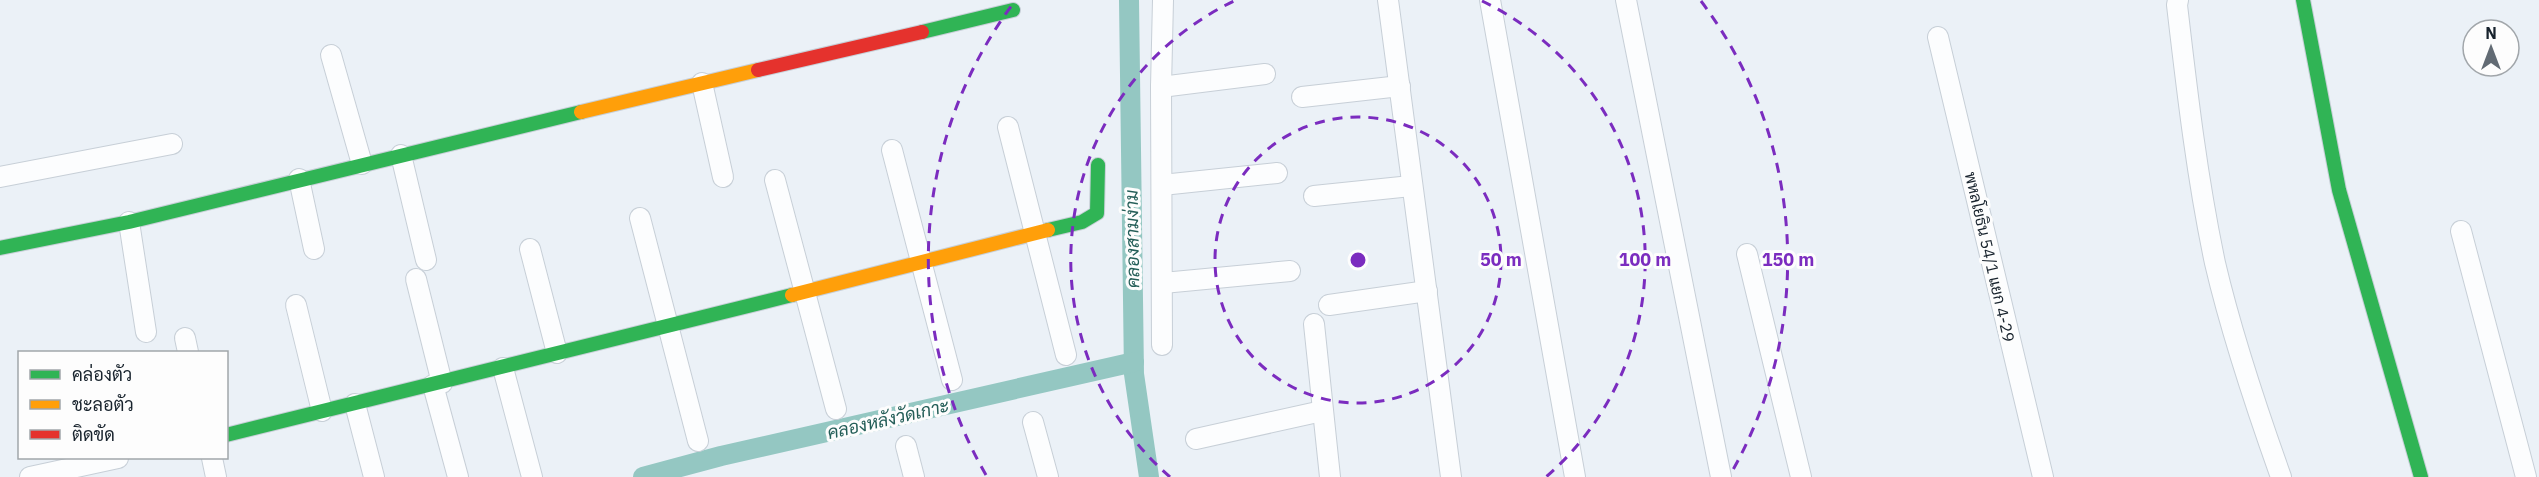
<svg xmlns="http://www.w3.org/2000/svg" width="2539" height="477" viewBox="0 0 2539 477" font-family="'IBM Plex Sans',Sarabun,sans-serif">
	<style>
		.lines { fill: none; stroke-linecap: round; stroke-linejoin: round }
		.canal { stroke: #94c7c2; stroke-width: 20 }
		.street-casing { stroke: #c7cfd7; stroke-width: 22 }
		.fast-casing { stroke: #c7cfd7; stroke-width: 16 }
		.slow-casing { stroke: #c7cfd7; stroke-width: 16 }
		.jam-casing { stroke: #c7cfd7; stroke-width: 16 }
		.street { stroke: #fcfdfe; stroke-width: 20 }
		.fast { stroke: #30b455; stroke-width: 14 }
		.slow { stroke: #ff9f0a; stroke-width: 14 }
		.jam { stroke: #e5322d; stroke-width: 14 }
		.ring { fill: none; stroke: #7b2cbf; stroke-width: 3; stroke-dasharray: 10 8 }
		.labels { text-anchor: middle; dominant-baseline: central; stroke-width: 6; stroke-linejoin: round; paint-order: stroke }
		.street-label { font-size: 16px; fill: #18232d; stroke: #fdfdfd }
		.water-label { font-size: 18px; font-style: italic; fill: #245e58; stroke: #fdfdfd }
		.centre { fill: #7b2cbf; stroke: #fdfdfd; stroke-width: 3 }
		.ring-label { font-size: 18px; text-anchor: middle; font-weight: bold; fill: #7b2cbf; stroke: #fdfdfd; stroke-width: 6; stroke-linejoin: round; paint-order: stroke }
	</style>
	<rect width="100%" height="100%" fill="#ebf1f7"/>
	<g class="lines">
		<g class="canal">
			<path d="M1129 0 1134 374 1149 477"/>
			<path d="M643 477 721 456 1134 362"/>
		</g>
		<g class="street-casing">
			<g id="street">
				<path d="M1388 0 1451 477"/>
				<path d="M1490 0 1575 477"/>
				<path d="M1626 0 1721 477"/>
				<path d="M2178 0 2177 5C2187 91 2197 178 2215 263 2232 336 2256 407 2281 477"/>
				<path d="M1938 37 2043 477"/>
				<path d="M331 55 362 164"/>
				<path d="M702 83 723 177"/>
				<path d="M1161 87 1265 74"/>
				<path d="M1302 97 1400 86"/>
				<path d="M1008 127 1066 355"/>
				<path d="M892 150 952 380"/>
				<path d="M401 155 426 260"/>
				<path d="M0 177 172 144"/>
				<path d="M299 179 314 249"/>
				<path d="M775 180 836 409"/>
				<path d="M1162 185 1277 173"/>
				<path d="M1314 196 1411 186"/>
				<path d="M640 218 698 441"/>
				<path d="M129 222 146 332"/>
				<path d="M2461 231 2526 477"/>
				<path d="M530 249 557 353"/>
				<path d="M1747 254 1801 477"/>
				<path d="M416 279 442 383"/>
				<path d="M1163 283 1290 271"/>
				<path d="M296 305 322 411"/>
				<path d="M1329 305 1427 291"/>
				<path d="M1314 324 1330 477"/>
				<path d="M185 338 188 352"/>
				<path d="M1162 345 1161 87 1163 0"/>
				<path d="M503 368 532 477"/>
				<path d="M433 385 458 477"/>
				<path d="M355 404 374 477"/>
				<path d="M1033 422 1048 477"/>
				<path d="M1196 439 1322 411"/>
				<path d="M906 446 914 477"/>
				<path d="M212 458 216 477"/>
				<path d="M30 477 118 458"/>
			</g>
		</g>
		<g class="fast-casing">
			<g id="fast">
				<path d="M2303 0 2339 190 2421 477"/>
				<path d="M922 32 1013 10"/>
				<path d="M1048 230 1082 222 1097 213 1098 165"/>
				<path d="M0 248 129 222 581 112"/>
				<path d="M226 435 792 295"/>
			</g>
		</g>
		<g class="slow-casing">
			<g id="slow">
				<path d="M581 112 758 70"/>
				<path d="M792 295 1048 230"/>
			</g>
		</g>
		<g class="jam-casing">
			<path id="jam" d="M758 70 922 32"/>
		</g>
		<use href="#street" class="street"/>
		<use href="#fast" class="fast"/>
		<use href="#slow" class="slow"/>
		<use href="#jam" class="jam"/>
	</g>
	<g class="ring">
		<circle cx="1358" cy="260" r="143"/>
		<path d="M1170 477A287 287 0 0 1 1234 1M1482 1A287 287 0 0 1 1546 477"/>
		<path d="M986 475A430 430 0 0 1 1015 1M1701 1A430 430 0 0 1 1730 475"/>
	</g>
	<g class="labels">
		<g class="street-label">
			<text transform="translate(1990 257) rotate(77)">พหลโยธิน 54/1 แยก 4-29</text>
		</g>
		<g class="water-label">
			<text transform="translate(1132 239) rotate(-91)">คลองสามง่าม</text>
			<text transform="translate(888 419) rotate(-13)">คลองหลังวัดเกาะ</text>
		</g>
	</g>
	<circle cx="1358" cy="260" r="9" class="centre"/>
	<g class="ring-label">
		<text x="1501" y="266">50 m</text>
		<text x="1645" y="266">100 m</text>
		<text x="1788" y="266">150 m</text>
	</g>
	<rect x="18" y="351" width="210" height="108" fill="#fdfdfd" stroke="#a1a6aa" stroke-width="1.5"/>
	<rect x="30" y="370" width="30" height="9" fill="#30b455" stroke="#a1a6aa" stroke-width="1.5"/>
	<text x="72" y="381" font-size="18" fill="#18232d">คล่องตัว</text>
	<rect x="30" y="400" width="30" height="9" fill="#ff9f0a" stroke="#a1a6aa" stroke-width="1.5"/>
	<text x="72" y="411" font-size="18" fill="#18232d">ชะลอตัว</text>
	<rect x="30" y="430" width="30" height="9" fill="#e5322d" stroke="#a1a6aa" stroke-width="1.5"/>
	<text x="72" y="441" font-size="18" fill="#18232d">ติดขัด</text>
	<g transform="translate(2491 48)"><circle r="28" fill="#fdfdfd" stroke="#a1a6aa" stroke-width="1.5"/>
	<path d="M0-4.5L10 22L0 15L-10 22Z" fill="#626b74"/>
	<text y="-9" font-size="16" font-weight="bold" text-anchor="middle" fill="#18232d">N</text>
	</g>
</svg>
